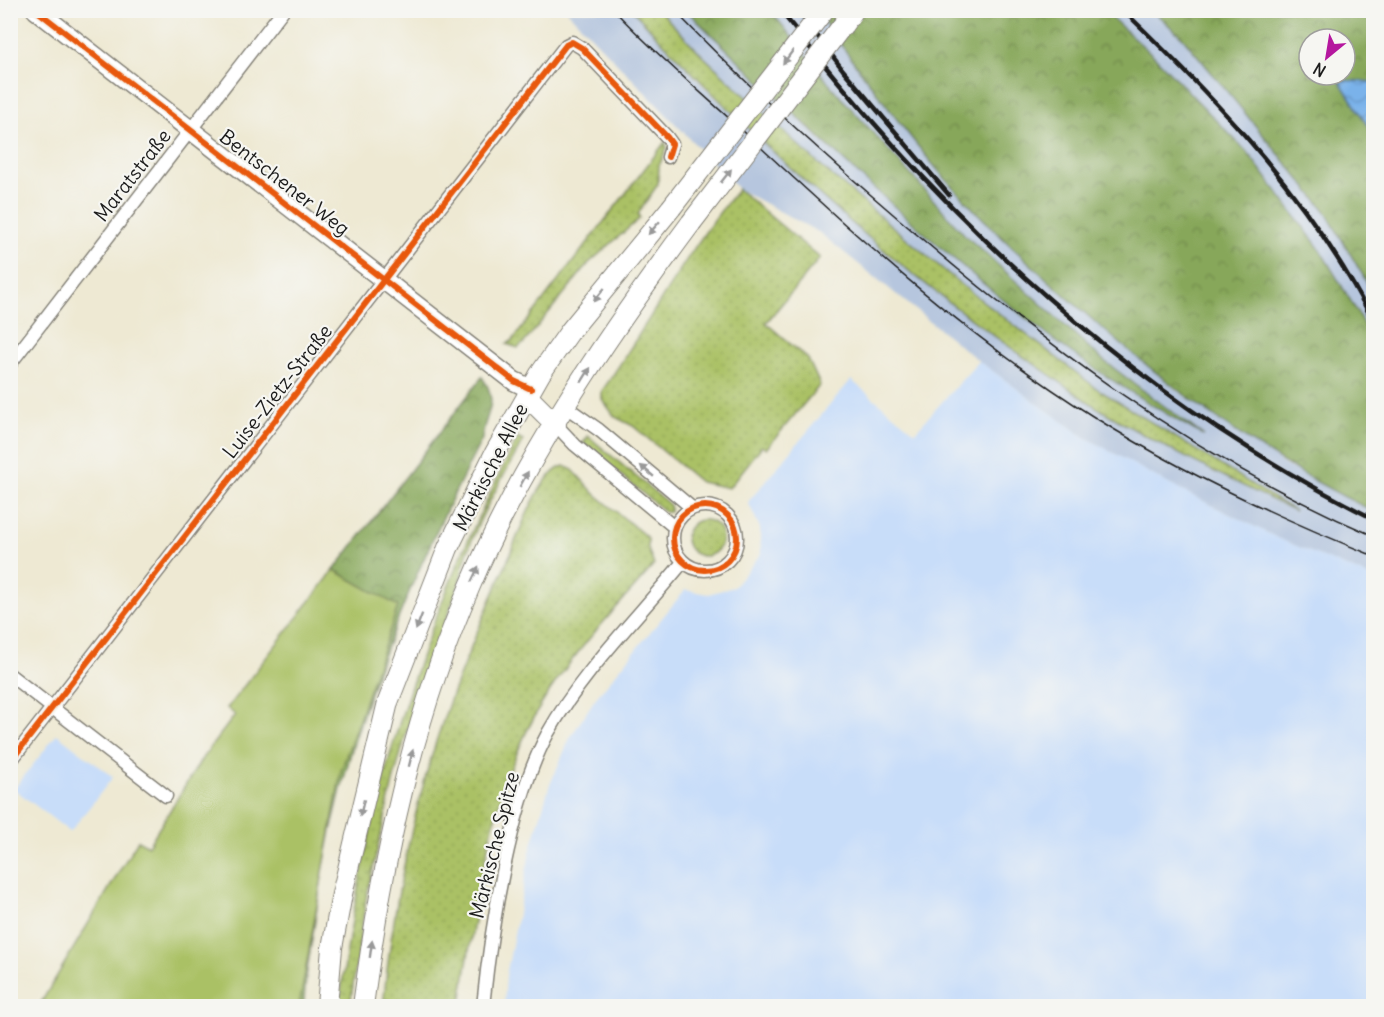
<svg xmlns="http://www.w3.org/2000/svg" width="1384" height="1017" viewBox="0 0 1384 1017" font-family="Delius,sans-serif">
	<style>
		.built { fill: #c8ddf9 }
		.industrial { fill: #b6c6de }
		.grass { fill: url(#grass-dots); stroke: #636e40; stroke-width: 1.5 }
		.forest { fill: url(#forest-crowns); stroke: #52623b; stroke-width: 1.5; fill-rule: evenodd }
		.park { fill: #aac165; stroke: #636e40; stroke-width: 1.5 }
		.water { fill: url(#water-waves); stroke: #4b6783; stroke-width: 1.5 }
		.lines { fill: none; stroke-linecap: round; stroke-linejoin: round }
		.street-casing { stroke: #858278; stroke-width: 15 }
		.secondary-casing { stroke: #858278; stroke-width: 21 }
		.primary-casing { stroke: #858278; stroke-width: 22 }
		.street { stroke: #fff; stroke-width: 12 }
		.secondary { stroke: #fff; stroke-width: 18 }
		.primary { stroke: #fff; stroke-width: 20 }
		.tram { stroke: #1c1c1c; stroke-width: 1.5 }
		.rail { stroke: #1c1c1c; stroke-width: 4.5 }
		.primary-bridge-casing { stroke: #858278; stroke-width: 22; stroke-linecap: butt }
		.primary-bridge { stroke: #fff; stroke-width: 20 }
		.cycleway-casing { stroke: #f6f6f2; stroke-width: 10 }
		.cycleway { stroke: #e8590c; stroke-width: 6 }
		.oneway { fill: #999 }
		.labels { text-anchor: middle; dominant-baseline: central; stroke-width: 4.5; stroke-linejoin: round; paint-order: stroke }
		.street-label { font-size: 20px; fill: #1c1c1c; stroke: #f6f6f2 }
	</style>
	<defs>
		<pattern id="grass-dots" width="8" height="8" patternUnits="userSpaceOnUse" patternTransform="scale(1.5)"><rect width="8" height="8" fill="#aac165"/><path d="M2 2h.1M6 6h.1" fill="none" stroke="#92a557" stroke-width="1.8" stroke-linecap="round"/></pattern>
		<pattern id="forest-crowns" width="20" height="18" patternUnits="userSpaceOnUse" patternTransform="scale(1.5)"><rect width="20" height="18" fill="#87a75a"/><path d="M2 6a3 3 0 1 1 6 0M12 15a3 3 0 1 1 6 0" fill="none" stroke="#6e874a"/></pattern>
		<pattern id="water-waves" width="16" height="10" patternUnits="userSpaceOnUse" patternTransform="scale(1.5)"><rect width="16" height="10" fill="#7ab2ea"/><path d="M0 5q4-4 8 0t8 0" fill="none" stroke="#6998c8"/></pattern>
	</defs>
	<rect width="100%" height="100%" fill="#f6f6f2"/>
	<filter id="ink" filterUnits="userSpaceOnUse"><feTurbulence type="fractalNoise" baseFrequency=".0167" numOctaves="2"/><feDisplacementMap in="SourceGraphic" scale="12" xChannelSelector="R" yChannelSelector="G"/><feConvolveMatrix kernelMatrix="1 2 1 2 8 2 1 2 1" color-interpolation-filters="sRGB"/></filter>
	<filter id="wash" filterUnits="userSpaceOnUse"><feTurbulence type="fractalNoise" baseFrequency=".008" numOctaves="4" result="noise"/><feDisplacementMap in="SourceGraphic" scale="24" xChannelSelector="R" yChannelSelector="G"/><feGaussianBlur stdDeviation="1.35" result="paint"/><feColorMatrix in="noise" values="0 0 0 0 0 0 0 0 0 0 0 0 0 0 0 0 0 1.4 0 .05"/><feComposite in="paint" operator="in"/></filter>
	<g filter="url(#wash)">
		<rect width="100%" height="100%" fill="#eee9d3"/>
		<g class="built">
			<path d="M979 361 1080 434 1171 485 1280 539 1373 578 1374 1000 1371 1006H504L506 976 530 852 549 787 570 738 595 699 685 590 708 594 734 587 761 554 760 528 748 502 851 380 915 432Z"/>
			<path d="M57 734 113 777 70 832 14 789Z"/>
		</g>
		<g class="industrial">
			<path d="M567 11H633L703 86 778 157 889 256 990 334 1105 412 1182 455 1285 506 1099 390 963 286 823 168 703 56 660 11H687L821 141 964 267 1042 331 1125 389 1198 432 1103 360 965 235 831 86 771 11H816L848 55 1000 236 1085 314 1179 392 1285 465 1373 511V578L1280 539 1171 485 1080 434 979 361 820 233 738 189Z"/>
			<path d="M1104 11H1153L1183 38 1324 209 1373 293V346L1319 249 1248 153 1153 55Z"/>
		</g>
		<g class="grass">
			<path d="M633 11H660L703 56 823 168 963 286 1099 390 1295 511C1231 480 1167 450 1106 413 1081 398 1058 380 1034 364 886 263 755 141 633 11Z"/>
			<path d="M665 142 667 148 659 166 658 184 638 214 640 218 589 263 524 343 518 348 506 344 512 341Z"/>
			<path d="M738 189 820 258 766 323 808 359 820 385 766 449 762 446 729 488 700 482 633 426 615 417 602 399V391C649 323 686 252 738 189Z"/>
			<path d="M588 436 670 505V512H665L583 443Z"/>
			<path d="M518 438 523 441C499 485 469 531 460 581L406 734 393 782 366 899 350 1006H339C365 803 422 619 518 438Z"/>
			<path d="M564 466 573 470 595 494 648 538V549L654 565C619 606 579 646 549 692 505 759 488 837 475 916 470 946 464 976 461 1006H383C393 903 415 798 450 700 468 652 489 604 509 557 518 535 540 472 564 466Z"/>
			<circle cx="704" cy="538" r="18"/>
		</g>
		<g class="forest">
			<path d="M1302 10 1373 14V82L1339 80 1373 134V293L1324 209 1183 38 1153 11ZM1309 39H1345V75H1309Z"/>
			<path d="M687 11H771L831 86 965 235 1103 360 1204 436C1148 403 1092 370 1041 330 915 232 801 121 687 11Z"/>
			<path d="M816 11H1104L1153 55 1248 153 1319 248 1358 313 1373 346V511C1257 456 1154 376 1059 290 1012 248 965 204 925 155 887 108 852 59 816 11Z"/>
			<path d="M482 377C501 404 484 413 482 439 401 596 339 745 315 921 311 949 304 978 304 1006H274L378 595 334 570Z"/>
		</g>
		<path class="park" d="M334 570 398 606 341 771 299 1006H39L138 840 148 846 203 757 235 715 227 708Z"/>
		<path class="water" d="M1339 80 1373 82V134Z"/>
	</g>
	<g filter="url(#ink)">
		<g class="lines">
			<g class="street-casing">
				<g id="street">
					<path d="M10 364 283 10"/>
					<path d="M566 407 599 430 692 508"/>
					<path d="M556 425 575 445 674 527"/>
					<circle cx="705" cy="538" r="32"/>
					<path d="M10 675 166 796"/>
					<path d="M10 762 566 45 572 42 582 48 667 137 672 144 668 157"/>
					<path d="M483 1006C491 927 510 803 548 733 582 672 638 617 683 562"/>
				</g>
			</g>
			<g class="secondary-casing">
				<path id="secondary" d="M36 10 514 381 531 389"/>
			</g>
			<g class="primary-casing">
				<g id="primary">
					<path d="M843 25 854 10"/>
					<path d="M527 396 556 425"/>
					<path d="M327 1006 332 948 342 894 388 702 448 548 495 453 540 374 571 330 671 208"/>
					<path d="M363 1006C382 862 412 720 470 586 525 456 607 336 691 223"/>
				</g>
			</g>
			<use href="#street" class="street"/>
			<use href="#secondary" class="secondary"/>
			<use href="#primary" class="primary"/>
			<g class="tram">
				<path d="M614 10C658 57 709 99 756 143 862 242 970 339 1094 417 1183 473 1277 517 1374 556"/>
				<path d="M674 10C741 80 813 145 886 208 1034 337 1192 458 1374 536"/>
			</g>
			<g class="rail">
				<path d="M780 10C945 221 1133 398 1374 519"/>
				<path d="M798 10 843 70 949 195"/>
				<path d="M1123 10C1221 104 1313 201 1374 323"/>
			</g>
			<g class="primary-bridge-casing">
				<g id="primary-bridge">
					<path d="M671 208 824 10"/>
					<path d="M691 223 843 25"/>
				</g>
			</g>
			<use href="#primary-bridge" class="primary-bridge"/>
			<g class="cycleway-casing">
				<g id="cycleway">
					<path d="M36 10 514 381 531 389"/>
					<circle cx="705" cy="538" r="32"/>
					<path d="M10 762 566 45 572 42 582 48 667 137 672 144 668 157"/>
				</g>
			</g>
			<use href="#cycleway" class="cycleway"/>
		</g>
		<defs><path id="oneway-solid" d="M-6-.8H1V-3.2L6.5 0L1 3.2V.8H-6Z" transform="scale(1.5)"/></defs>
		<g class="oneway">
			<use href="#oneway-solid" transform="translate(788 57) rotate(127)"/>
			<use href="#oneway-solid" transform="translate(726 176) rotate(-52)"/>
			<use href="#oneway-solid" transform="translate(654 228) rotate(131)"/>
			<use href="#oneway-solid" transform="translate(599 295) rotate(129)"/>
			<use href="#oneway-solid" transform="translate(586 375) rotate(-58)"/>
			<use href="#oneway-solid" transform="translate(647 471) rotate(-140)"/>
			<use href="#oneway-solid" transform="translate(524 479) rotate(-61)"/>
			<use href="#oneway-solid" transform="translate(475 574) rotate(-65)"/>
			<use href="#oneway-solid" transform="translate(419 622) rotate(111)"/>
			<use href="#oneway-solid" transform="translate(411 758) rotate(-76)"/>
			<use href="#oneway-solid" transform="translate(362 808) rotate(103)"/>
			<use href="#oneway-solid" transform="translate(371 949) rotate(-82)"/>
		</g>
	</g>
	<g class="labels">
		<g class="street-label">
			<text transform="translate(132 175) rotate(-52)">Maratstraße</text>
			<text transform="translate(285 182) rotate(38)">Bentschener Weg</text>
			<text transform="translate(277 391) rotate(-52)">Luise-Zietz-Straße</text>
			<text transform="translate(490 467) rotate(-63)">Märkische Allee</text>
			<text transform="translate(494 845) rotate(-76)">Märkische Spitze</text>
		</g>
	</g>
	<rect width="1384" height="1017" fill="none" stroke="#f6f6f2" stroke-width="36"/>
	<g transform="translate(1327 57) rotate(210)"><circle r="28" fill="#f6f6f2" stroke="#9f9f9c" stroke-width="1.5"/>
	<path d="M0-4.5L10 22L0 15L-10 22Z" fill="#b5179e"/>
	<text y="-9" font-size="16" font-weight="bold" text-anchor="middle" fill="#1c1c1c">N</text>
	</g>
</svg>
